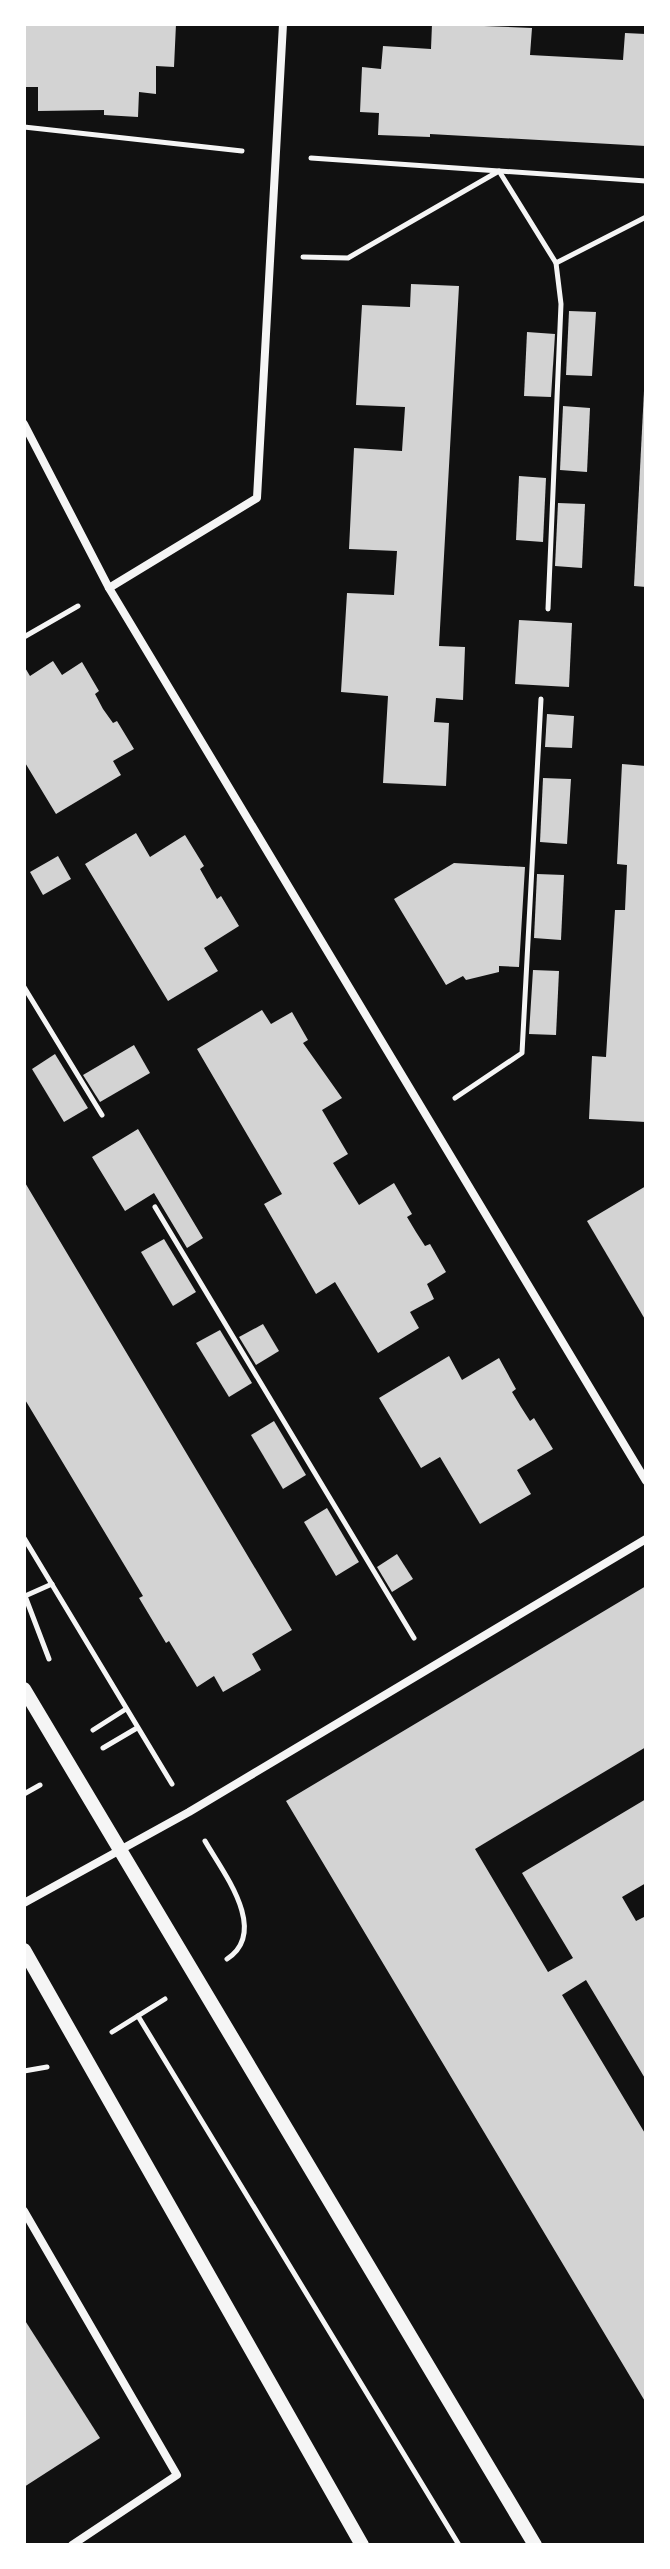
<svg xmlns="http://www.w3.org/2000/svg" width="670" height="2569" viewBox="0 0 670 2569" font-family="'Source Sans 3',sans-serif">
	<style>
		.building { fill: #d3d3d3 }
		.lines { fill: none; stroke-linecap: round; stroke-linejoin: round }
		.path { stroke: #f5f5f5; stroke-width: 5 }
		.minor { stroke: #f5f5f5; stroke-width: 8 }
		.tertiary { stroke: #f5f5f5; stroke-width: 14 }
	</style>
	<rect width="100%" height="100%" fill="#111"/>
	<g class="building">
		<path d="M26 24H176L174 67 156 66V94L139 92 138 117 104 115V110L38 111V87H24Z"/>
		<path d="M432 24 532 28 530 55 623 60 625 33 646 34V146L430 134V137L378 135 379 113 360 112 362 67 381 69 383 46 431 49Z"/>
		<path d="M411 284 459 286 439 646 465 647 463 700 436 698 434 722 449 723 446 786 383 783 388 696 341 692 347 593 394 595 397 551 349 549 354 448 402 451 405 407 356 405 362 305 410 307Z"/>
		<path d="M569 311 596 312 592 376 566 375Z"/>
		<path d="M527 332 555 334 551 397 524 396Z"/>
		<path d="M644 391H646V587L634 586Z"/>
		<path d="M563 406 590 408 587 472 560 470Z"/>
		<path d="M519 476 546 478 543 542 516 540Z"/>
		<path d="M558 503 585 504 582 568 555 566Z"/>
		<path d="M519 620 572 623 569 687 515 684Z"/>
		<path d="M53 661 62 675 82 662 99 691 95 694 103 709 113 723 117 721 134 749 113 761 121 775 56 814 24 761V666L30 676Z"/>
		<path d="M547 714 574 716 572 748 545 747Z"/>
		<path d="M622 764 646 766V1122L589 1119 592 1056 606 1057 615 910H625L627 865 617 864Z"/>
		<path d="M543 778 571 779 567 844 540 842Z"/>
		<path d="M136 833 150 857 185 835 204 866 200 869 217 899 221 896 239 926 204 948 218 971 168 1001 85 864Z"/>
		<path d="M58 856 71 879 43 895 30 872Z"/>
		<path d="M454 863 525 867 519 967 499 966V972L466 980 463 976 446 985 394 899Z"/>
		<path d="M537 874 564 875 561 940 534 938Z"/>
		<path d="M533 970 559 971 556 1035 529 1034Z"/>
		<path d="M262 1010 271 1024 292 1012 308 1040 303 1043 342 1098 322 1110 348 1154 333 1163 359 1205 394 1183 412 1214 407 1217 416 1232 425 1246 430 1244 446 1272 427 1284 434 1299 410 1312 419 1328 378 1353 335 1282 316 1294 264 1204 282 1194 197 1049Z"/>
		<path d="M134 1045 150 1073 100 1102 83 1075Z"/>
		<path d="M55 1054 88 1108 64 1122 32 1069Z"/>
		<path d="M138 1129 203 1238 187 1248 154 1193 125 1211 92 1157Z"/>
		<path d="M24 1181 292 1630 252 1654 261 1670 223 1692 214 1676 197 1687 169 1641 166 1643 139 1598 143 1596 24 1398Z"/>
		<path d="M646 1186V1321L587 1221Z"/>
		<path d="M164 1239 196 1292 173 1306 141 1252Z"/>
		<path d="M263 1324 279 1351 256 1365 239 1337Z"/>
		<path d="M220 1330 252 1383 229 1397 196 1343Z"/>
		<path d="M449 1356 462 1380 499 1358 516 1389 512 1392 521 1407 530 1421 534 1418 553 1449 517 1470 531 1494 480 1524 440 1457 421 1468 379 1398Z"/>
		<path d="M274 1421 306 1475 283 1489 251 1435Z"/>
		<path d="M327 1508 359 1562 336 1576 304 1522Z"/>
		<path d="M397 1554 413 1579 392 1592 377 1567Z"/>
		<path d="M646 1586V1747L475 1849 548 1972 573 1958 522 1873 646 1799V1883L622 1897 636 1921 646 1916V2080L586 1980 562 1995 646 2135V2403L286 1801Z"/>
		<path d="M24 2319 100 2438 24 2487Z"/>
	</g>
	<g class="lines">
		<g class="path">
			<path d="M24 127 242 151"/>
			<path d="M311 158 646 181"/>
			<path d="M303 257 348 258 499 171 556 263 646 217"/>
			<path d="M548 609 561 304 556 263"/>
			<path d="M24 637 78 606"/>
			<path d="M24 987 102 1115"/>
			<path d="M455 1098 522 1053 541 699"/>
			<path d="M155 1207 414 1638"/>
			<path d="M24 1538 172 1784"/>
			<path d="M49 1659 25 1596 52 1584"/>
			<path d="M93 1730 126 1709"/>
			<path d="M103 1748 137 1728"/>
			<path d="M24 1794 40 1785"/>
			<path d="M205 1841C222 1871 270 1931 227 1959"/>
			<path d="M138 2016 459 2545"/>
			<path d="M112 2032 165 1999"/>
			<path d="M24 2071 47 2067"/>
		</g>
		<g class="minor">
			<path d="M24 424 109 588 646 1481"/>
			<path d="M109 588 257 498 283 24"/>
			<path d="M24 1903 189 1812 646 1539"/>
			<path d="M24 2211 177 2475 72 2545"/>
		</g>
		<g class="tertiary">
			<path d="M24 1689 535 2545"/>
			<path d="M24 1950 362 2545"/>
		</g>
	</g>
	<rect width="670" height="2569" fill="none" stroke="#ffffff" stroke-width="52"/>
</svg>
